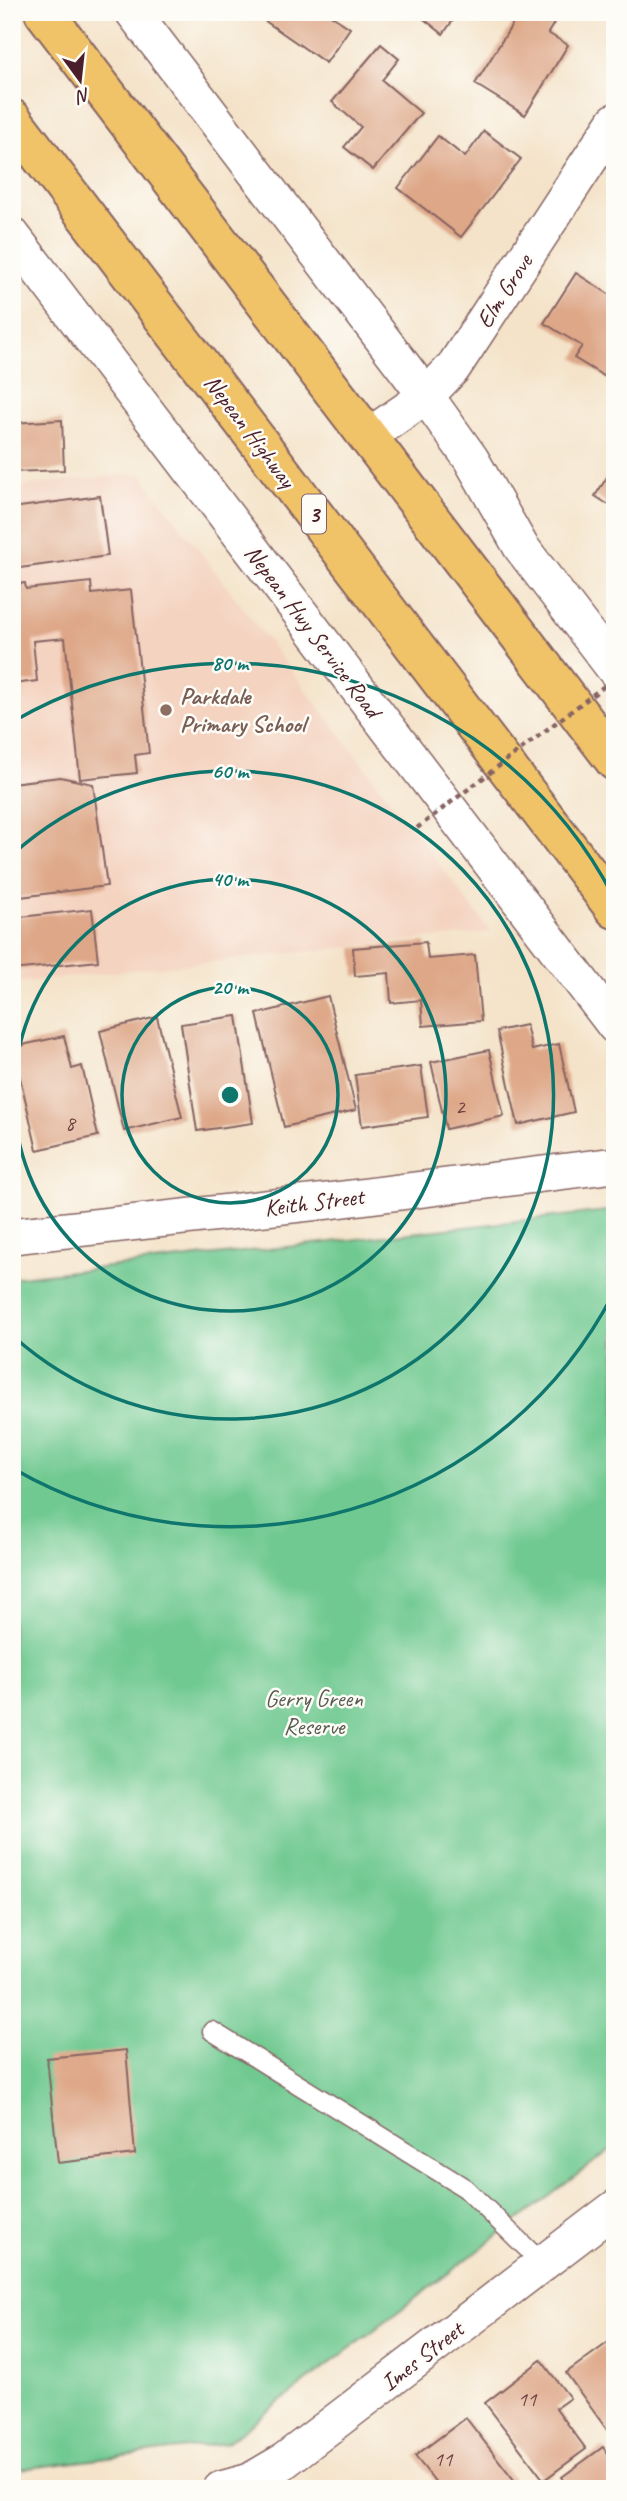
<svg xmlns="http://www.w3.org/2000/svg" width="627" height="2501" viewBox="0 0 627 2501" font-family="Caveat,sans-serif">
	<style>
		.built { fill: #f4d3c0 }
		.green { fill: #70c990; stroke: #5d745e; stroke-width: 2 }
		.building { fill: #dea788 }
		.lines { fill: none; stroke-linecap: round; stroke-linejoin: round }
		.service-casing { stroke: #866462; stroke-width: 21 }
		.minor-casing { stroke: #866462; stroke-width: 38 }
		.trunk-casing { stroke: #866462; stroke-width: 42 }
		.service { stroke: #fff; stroke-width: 18 }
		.minor { stroke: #fff; stroke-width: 35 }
		.trunk { stroke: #f0c369; stroke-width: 38 }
		.path-bridge { stroke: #866462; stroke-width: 4.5; stroke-dasharray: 5 5; stroke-linecap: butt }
		.ring { fill: none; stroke: #0f766e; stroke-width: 3.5 }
		.education-dot { fill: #8d6e63; stroke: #fdfcf7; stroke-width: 2.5 }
		.labels { text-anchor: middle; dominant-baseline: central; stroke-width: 5; stroke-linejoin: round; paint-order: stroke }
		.number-label { font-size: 21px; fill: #6f4142 }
		.shield { fill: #fdfcf7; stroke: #806168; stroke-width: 2 }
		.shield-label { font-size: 23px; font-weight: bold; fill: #4a1f2b }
		.street-label { font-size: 24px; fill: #4a1f2b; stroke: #fdfcf7 }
		.education-label { font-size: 24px; font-weight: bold; fill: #785e54; stroke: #fdfcf7; text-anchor: start }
		.park-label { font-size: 24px; fill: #575a4e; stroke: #fdfcf7 }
		.centre { fill: #0f766e; stroke: #fdfcf7; stroke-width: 3.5 }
		.ring-label { font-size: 21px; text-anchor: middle; font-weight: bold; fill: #0f766e; stroke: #fdfcf7; stroke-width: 5; stroke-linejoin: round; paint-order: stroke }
	</style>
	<rect width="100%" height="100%" fill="#fdfcf7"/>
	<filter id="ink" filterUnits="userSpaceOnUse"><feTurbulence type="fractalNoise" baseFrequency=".0143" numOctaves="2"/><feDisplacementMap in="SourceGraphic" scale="14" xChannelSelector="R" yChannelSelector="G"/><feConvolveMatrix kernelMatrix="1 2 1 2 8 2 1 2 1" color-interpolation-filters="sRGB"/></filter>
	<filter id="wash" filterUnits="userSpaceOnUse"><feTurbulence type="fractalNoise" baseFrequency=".00686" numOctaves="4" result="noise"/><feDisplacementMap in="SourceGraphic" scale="28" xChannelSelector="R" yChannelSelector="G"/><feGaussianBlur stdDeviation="1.57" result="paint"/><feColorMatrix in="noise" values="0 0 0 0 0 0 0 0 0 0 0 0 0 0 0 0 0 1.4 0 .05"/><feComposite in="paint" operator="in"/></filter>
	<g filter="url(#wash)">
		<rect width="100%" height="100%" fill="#f4e3c9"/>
		<path class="built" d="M140 473 491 932 12 983V487Z"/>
		<path class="green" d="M615 1210V2146L226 2443 12 2470V1278Z"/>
		<g id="blocks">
			<g class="building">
				<path d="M261 12H335L332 16 350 28 326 63 258 16Z"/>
				<path d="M415 12H459L443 34Z"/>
				<path d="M520 12H553L558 16 548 33 568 45 525 115 475 84Z"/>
				<path d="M381 44 399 59 382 80 421 113 373 170 344 147 361 127 332 102Z"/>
				<path d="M484 131 521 159 461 237 398 188 438 136 465 157Z"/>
				<path d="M576 273 615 298V383L574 358 582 346 544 323Z"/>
				<path d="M62 420 64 470 12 472V423Z"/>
				<path d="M615 465V509L595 496Z"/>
				<path d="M100 496 108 556 12 569V508Z"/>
				<path d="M91 582 92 594 131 590 149 753 135 755 137 773 80 779 65 638 33 641 37 681 12 684V584L25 583 26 589Z"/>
				<path d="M60 777 93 784 107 886 12 898V783Z"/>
				<path d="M92 909 98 961 12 970V918Z"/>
				<path d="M426 942 428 959 475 955 481 1021 423 1026 421 1000 391 1003 389 973 355 976 353 948Z"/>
				<path d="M328 996 356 1110 284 1127 257 1014Z"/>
				<path d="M237 1016 253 1123 197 1131 181 1024Z"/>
				<path d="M157 1017 182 1117 124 1131 100 1031Z"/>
				<path d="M526 1025 532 1050 559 1044 574 1112 518 1125 497 1031Z"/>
				<path d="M64 1036 72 1069 82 1066 98 1136 37 1150 13 1047Z"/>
				<path d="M489 1050 504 1116 446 1129 431 1062Z"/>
				<path d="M421 1066 428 1117 362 1126 355 1075Z"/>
				<path d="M126 2050 135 2154 58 2163 47 2058Z"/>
				<path d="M610 2341 615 2347V2441L566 2373Z"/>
				<path d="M541 2360 570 2398 556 2408 586 2449 544 2480 485 2403Z"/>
				<path d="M466 2418 521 2489H441L415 2456Z"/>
				<path d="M603 2447 615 2464V2489H571L562 2477Z"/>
			</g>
		</g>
	</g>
	<g filter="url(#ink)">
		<use href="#blocks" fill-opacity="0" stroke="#866462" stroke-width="2"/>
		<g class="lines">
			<g class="service-casing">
				<path id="service" d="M212 2031 465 2188 542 2263"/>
			</g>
			<g class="minor-casing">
				<g id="minor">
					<path d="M133 12 426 396 471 459 521 547 615 670"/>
					<path d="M12 235 615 1026"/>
					<path d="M367 437 426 396 453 368 615 121"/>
					<path d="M12 1236 328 1201 615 1165"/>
					<path d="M221 2489 250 2481 284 2461 615 2208"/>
				</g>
			</g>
			<g class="trunk-casing">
				<g id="trunk">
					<path d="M44 12 615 761"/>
					<path d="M12 119 615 909"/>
				</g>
			</g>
			<use href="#service" class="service"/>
			<use href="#minor" class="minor"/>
			<use href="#trunk" class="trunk"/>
			<path class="path-bridge" d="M417 828 615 678"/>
		</g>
	</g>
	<g class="ring">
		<circle cx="230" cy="1095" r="108"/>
		<circle cx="230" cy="1095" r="216"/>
		<path d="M13 854A324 324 0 1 1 13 1336"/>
		<path d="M613 1294A432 432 0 0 1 14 1469M14 721A432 432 0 0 1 613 896"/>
	</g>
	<circle class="education-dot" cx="166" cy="710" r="7"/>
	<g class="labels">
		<g class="number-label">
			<text x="460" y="1107">2</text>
			<text x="70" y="1123">8</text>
			<text x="527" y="2399">11</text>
			<text x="443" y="2459">11</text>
		</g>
		<rect class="shield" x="302" y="494.5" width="24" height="39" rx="5"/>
		<g class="shield-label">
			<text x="314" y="514">3</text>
		</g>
		<g class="street-label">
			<text transform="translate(504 291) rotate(-57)">Elm Grove</text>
			<text transform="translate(250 431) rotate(53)">Nepean Highway</text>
			<text transform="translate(313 631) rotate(53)">Nepean Hwy Service Road</text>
			<text transform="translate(314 1202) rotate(-7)">Keith Street</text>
			<text transform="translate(422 2356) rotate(-38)">Imes Street</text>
		</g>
		<g class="education-label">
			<text x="180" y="696">Parkdale<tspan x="180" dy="28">Primary School</tspan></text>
		</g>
		<g class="park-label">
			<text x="314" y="1698">Gerry Green<tspan x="314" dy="28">Reserve</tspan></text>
		</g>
	</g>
	<circle cx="230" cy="1095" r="10" class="centre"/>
	<g class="ring-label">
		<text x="230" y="670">80 m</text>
		<text x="230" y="778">60 m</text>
		<text x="230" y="886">40 m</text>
		<text x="230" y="994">20 m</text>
	</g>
	<rect width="627" height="2501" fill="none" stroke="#fdfcf7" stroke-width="42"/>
	<g transform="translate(80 80) rotate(165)" stroke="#fdfcf7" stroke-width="5" paint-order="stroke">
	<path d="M0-5L12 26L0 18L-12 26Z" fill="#4a1f2b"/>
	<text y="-10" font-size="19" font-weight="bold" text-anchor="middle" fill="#4a1f2b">N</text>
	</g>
</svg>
